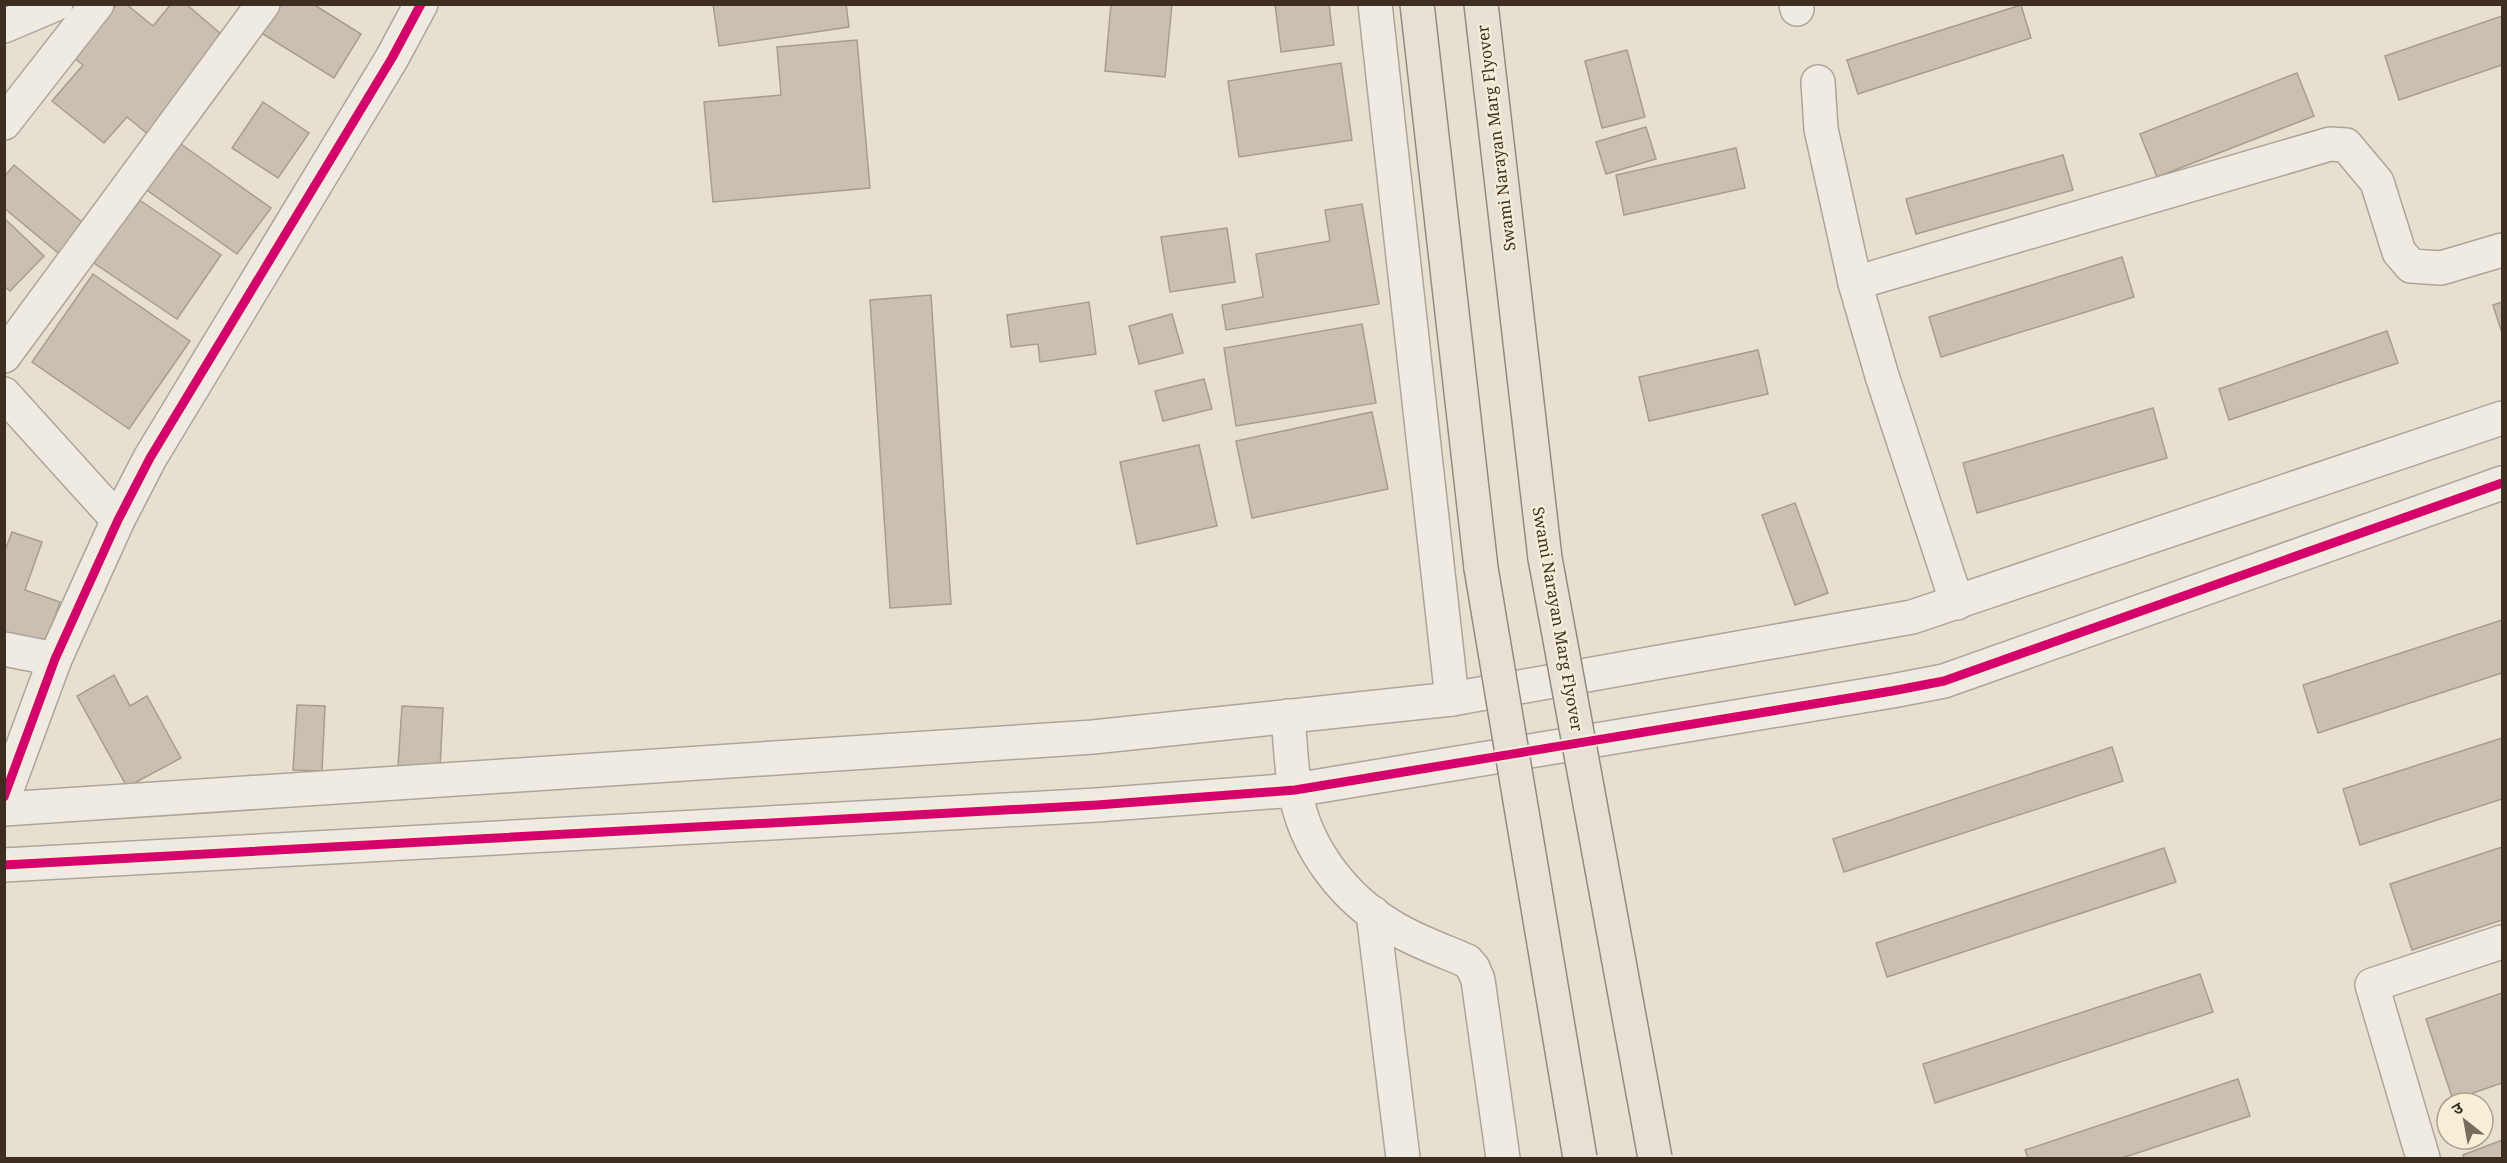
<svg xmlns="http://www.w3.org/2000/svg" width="2507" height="1163" viewBox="0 0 2507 1163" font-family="'Noto Serif','Noto Sans Devanagari',serif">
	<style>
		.building { fill: #cbbfb2; stroke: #a89c90; stroke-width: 1.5 }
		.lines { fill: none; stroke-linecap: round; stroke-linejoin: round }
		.minor-casing { stroke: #ada599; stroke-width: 36 }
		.major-casing { stroke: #928b80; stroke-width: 36 }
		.minor { stroke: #efebe3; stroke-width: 33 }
		.major { stroke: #e6e1d4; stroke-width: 33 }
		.major-bridge-casing { stroke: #928b80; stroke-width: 36; stroke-linecap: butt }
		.major-bridge { stroke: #e6e1d4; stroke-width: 33 }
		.cycleway-casing { stroke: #f7eed8; stroke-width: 13 }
		.cycleway { stroke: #d6006c; stroke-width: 9 }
		.labels { text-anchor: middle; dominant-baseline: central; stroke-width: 4.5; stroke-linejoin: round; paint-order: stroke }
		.street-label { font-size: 16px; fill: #3d2e20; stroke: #f7eed8 }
	</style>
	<rect width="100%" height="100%" fill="#e7e0d1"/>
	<g class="building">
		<path d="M117 4H126L153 26 171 4H186L228 40 149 135 127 117 104 143 52 101 83 65 73 57Z"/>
		<path d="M274 4H313L361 34 334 78 258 31Z"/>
		<path d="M713 4H846L849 27 719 46Z"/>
		<path d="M1111 4H1172L1165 77 1105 71Z"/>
		<path d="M1275 4H1329L1334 45 1281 52Z"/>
		<path d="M2021 5 2031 38 1858 94 1847 60Z"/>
		<path d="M2502 16V65L2399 100 2385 56Z"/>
		<path d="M857 40 870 188 713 202 704 102 781 95 777 47Z"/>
		<path d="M1627 50 1645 117 1602 128 1585 61Z"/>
		<path d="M1341 63 1352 140 1239 157 1228 81Z"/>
		<path d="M2297 73 2314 116 2157 177 2140 134Z"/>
		<path d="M263 102 309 133 278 178 232 148Z"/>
		<path d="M1646 127 1656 159 1606 174 1596 142Z"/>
		<path d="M178 142 271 208 237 254 144 188Z"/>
		<path d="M1736 148 1745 188 1624 215 1616 175Z"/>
		<path d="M2063 155 2073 190 1916 234 1906 199Z"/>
		<path d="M14 165 95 233 69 262 4 208V177Z"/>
		<path d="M129 193 221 255 177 319 85 257Z"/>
		<path d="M1362 204 1379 304 1226 330 1222 305 1263 297 1256 254 1330 241 1325 210Z"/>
		<path d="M4 218 44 256 10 291 4 286Z"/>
		<path d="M1227 228 1235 282 1170 292 1161 237Z"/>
		<path d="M2122 257 2134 297 1941 357 1929 317Z"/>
		<path d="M93 274 190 341 129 429 32 362Z"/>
		<path d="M931 295 951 604 890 608 870 300Z"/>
		<path d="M1089 302 1096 354 1040 362 1038 344 1011 347 1007 315Z"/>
		<path d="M2502 302V333L2493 305Z"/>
		<path d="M1172 314 1183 353 1139 364 1129 326Z"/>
		<path d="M1362 324 1376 403 1236 426 1224 348Z"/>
		<path d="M2387 331 2398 363 2229 420 2219 389Z"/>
		<path d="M1758 350 1768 394 1649 421 1639 377Z"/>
		<path d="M1204 379 1212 409 1163 421 1155 391Z"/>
		<path d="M2153 408 2167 458 1977 513 1963 463Z"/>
		<path d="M1372 412 1388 489 1252 518 1236 441Z"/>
		<path d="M1199 445 1217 526 1137 544 1120 462Z"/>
		<path d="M1795 503 1828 593 1795 605 1762 515Z"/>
		<path d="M12 532 42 542 25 590 60 602 42 654 4 641V553Z"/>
		<path d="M2502 620V673L2318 733 2303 685Z"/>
		<path d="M114 675 130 706 147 696 181 758 127 787 77 696Z"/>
		<path d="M297 705 325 706 322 771 293 770Z"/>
		<path d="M402 706 443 708 440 769 398 767Z"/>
		<path d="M2502 738V799L2360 845 2343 789Z"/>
		<path d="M2112 747 2123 781 1844 872 1833 839Z"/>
		<path d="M2502 847V920L2412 950 2390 884Z"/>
		<path d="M2164 848 2176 882 1887 977 1876 943Z"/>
		<path d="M2200 974 2213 1012 1935 1103 1923 1064Z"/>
		<path d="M2502 993V1083L2453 1100 2426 1019Z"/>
		<path d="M2238 1079 2250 1116 2122 1158H2028L2025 1150Z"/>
		<path d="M2502 1140V1158H2464L2463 1155Z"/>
	</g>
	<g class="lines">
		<g class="minor-casing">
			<g id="minor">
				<path d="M1375 4 1452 699"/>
				<path d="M1796 4 1797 9"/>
				<path d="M4 26 56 4"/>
				<path d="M1818 82 1821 129 1855 283 1882 376 1957 603"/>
				<path d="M4 123 97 4"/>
				<path d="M1855 283 2330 144 2346 145 2377 182 2399 252 2411 266 2441 268 2502 250"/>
				<path d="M4 356 263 4"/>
				<path d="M4 394 118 520"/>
				<path d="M4 649 55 659"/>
				<path d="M1288 716C1290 740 1291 765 1295 789 1304 848 1345 900 1396 929 1418 942 1444 951 1467 961L1473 968 1478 980 1503 1158"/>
				<path d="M4 797 55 659 118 520 150 458 392 58 421 4"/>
				<path d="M4 809 1093 737 1452 699 1912 617 2502 418"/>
				<path d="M4 865 1097 805 1295 790 1892 691 1944 681 2502 483"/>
				<path d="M1373 913 1403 1158"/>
				<path d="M2423 1158 2372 985 2502 942"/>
			</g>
		</g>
		<g class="major-casing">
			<g id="major">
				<path d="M1417 4 1481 568"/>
				<path d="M1481 4 1545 558"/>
			</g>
		</g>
		<use href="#minor" class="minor"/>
		<use href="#major" class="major"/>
		<g class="major-bridge-casing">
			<g id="major-bridge">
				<path d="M1545 558 1655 1158"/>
				<path d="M1481 568 1580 1158"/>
			</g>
		</g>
		<use href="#major-bridge" class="major-bridge"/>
		<g class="cycleway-casing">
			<g id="cycleway">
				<path d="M4 797 55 659 118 520 150 458 392 58 421 4"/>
				<path d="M4 865 1097 805 1295 790 1892 691 1944 681 2502 483"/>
			</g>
		</g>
		<use href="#cycleway" class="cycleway"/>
	</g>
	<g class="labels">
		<g class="street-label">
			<text transform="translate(1496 138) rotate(-97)">Swami Narayan Marg Flyover</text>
			<text transform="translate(1558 619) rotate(80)">Swami Narayan Marg Flyover</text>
		</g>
	</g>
	<rect width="2507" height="1163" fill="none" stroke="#3d2e20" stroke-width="12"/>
	<g transform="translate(2465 1121) rotate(329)"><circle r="28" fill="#f7eed8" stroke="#ada18e" stroke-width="1.5"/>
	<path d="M0-4.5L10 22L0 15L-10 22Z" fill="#786c5e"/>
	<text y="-9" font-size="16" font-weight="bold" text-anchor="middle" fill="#3d2e20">उ</text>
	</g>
</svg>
